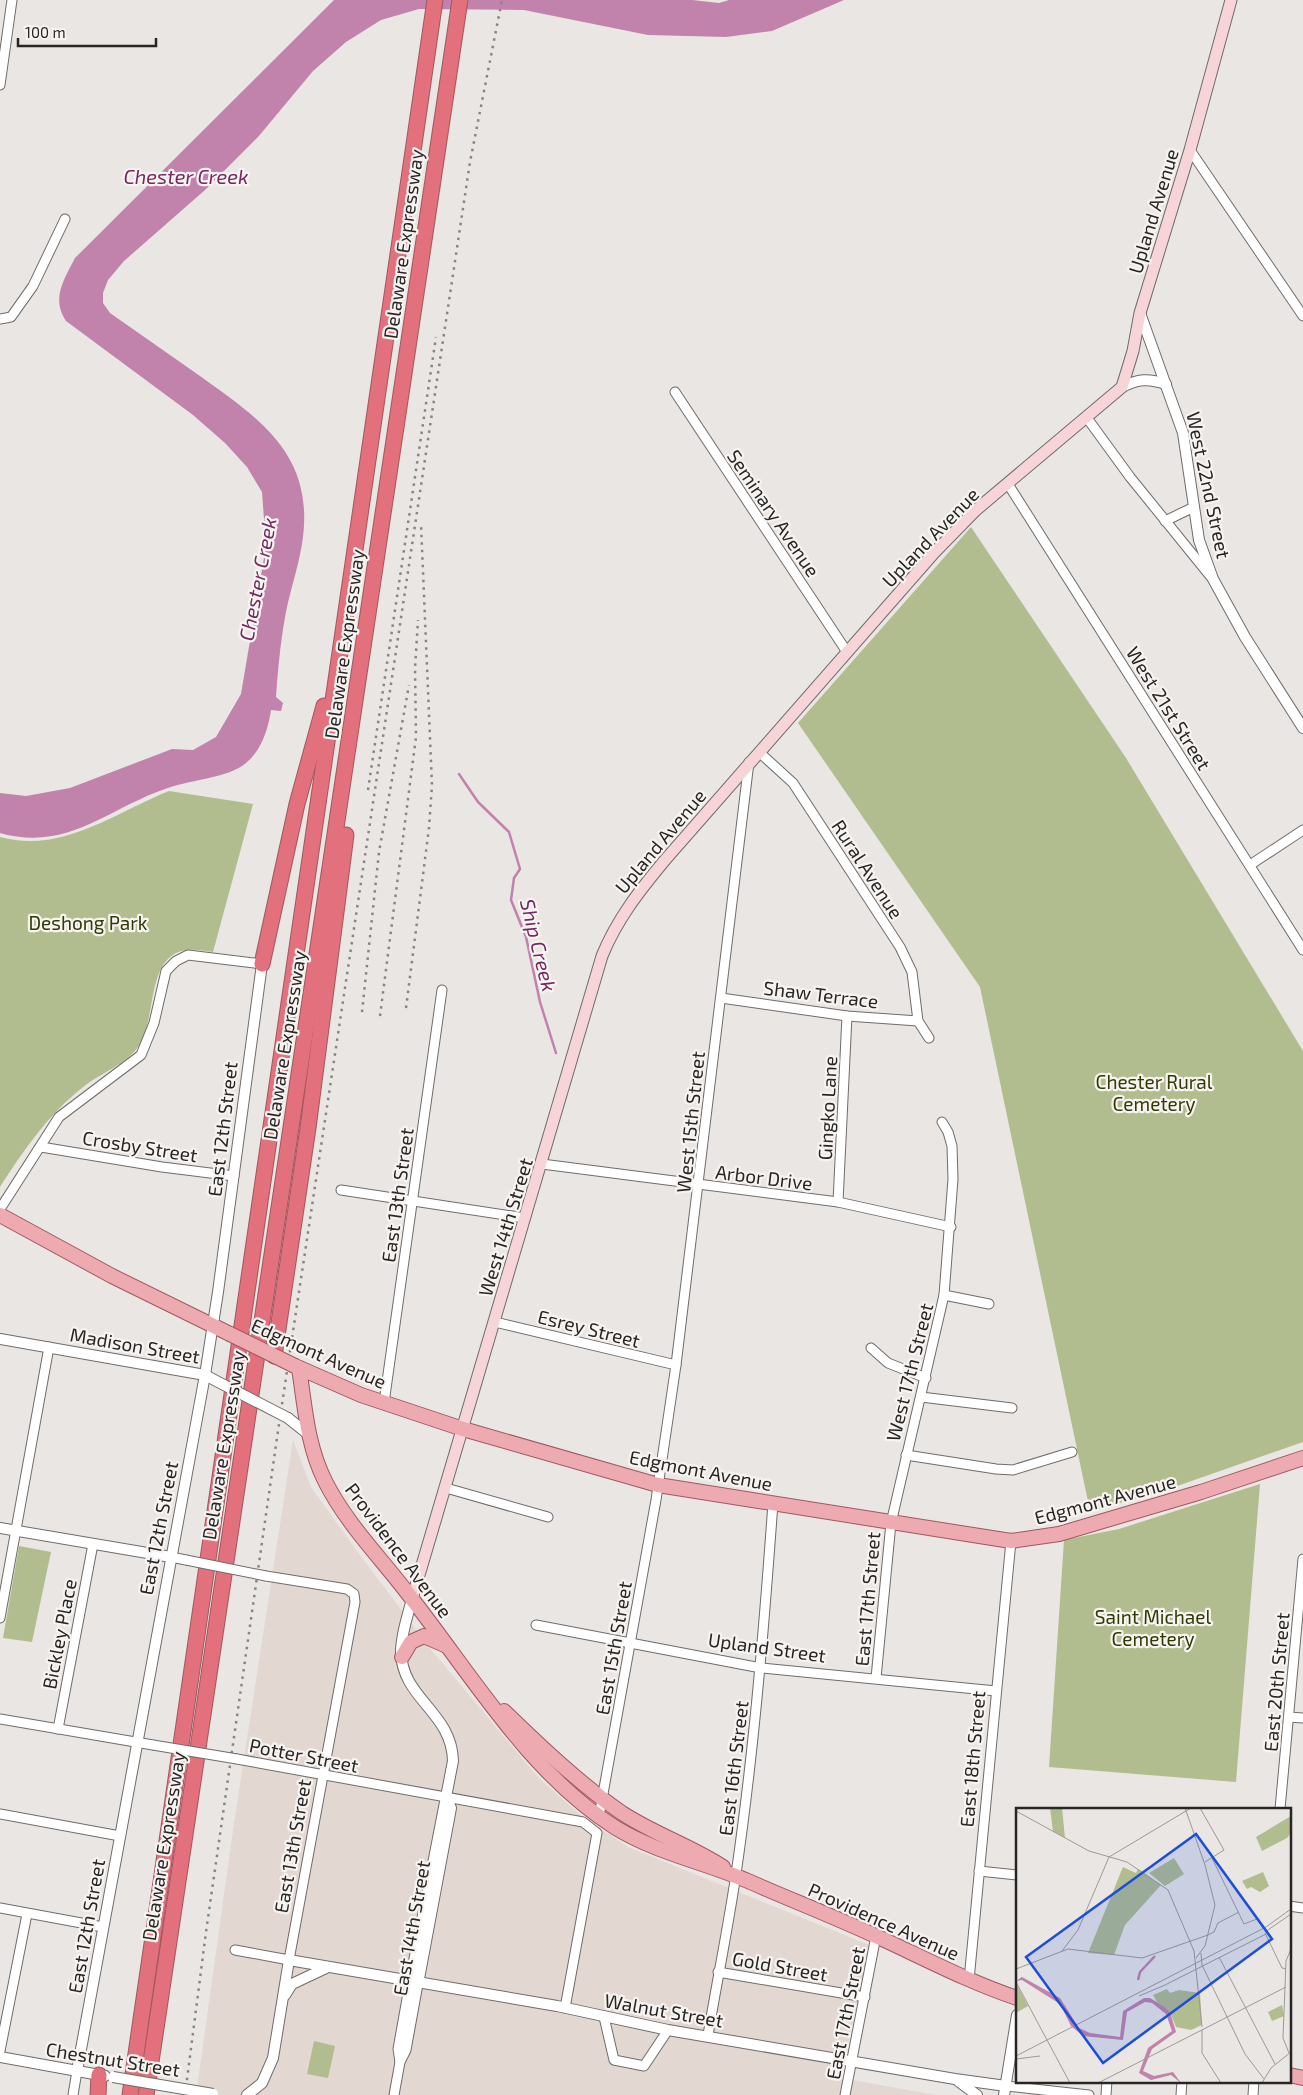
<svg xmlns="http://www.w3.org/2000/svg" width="1303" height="2095" viewBox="0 0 1303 2095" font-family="'Exo 2',sans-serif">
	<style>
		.built { fill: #e3d7d2 }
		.green { fill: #b1bd8f }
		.water { fill: #c182ac }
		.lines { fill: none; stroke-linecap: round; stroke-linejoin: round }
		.stream { stroke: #c182ac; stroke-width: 2.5 }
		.minor-casing { stroke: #6f6c6a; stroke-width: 11 }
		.tertiary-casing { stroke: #6f6c6a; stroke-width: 12 }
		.secondary-casing { stroke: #6f6c6a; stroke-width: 13 }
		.primary-casing { stroke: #a1575e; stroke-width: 16 }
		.motorway-casing { stroke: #a1575e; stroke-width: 17 }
		.minor { stroke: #fff; stroke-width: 9 }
		.tertiary { stroke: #fff; stroke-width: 10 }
		.secondary { stroke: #f6d4d8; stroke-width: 11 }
		.primary { stroke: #eeaab1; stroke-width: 14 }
		.motorway { stroke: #e2717d; stroke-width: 15 }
		.rail { stroke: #878583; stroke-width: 2.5; stroke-dasharray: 2.5 5; stroke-linecap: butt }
		.minor-bridge-casing { stroke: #6f6c6a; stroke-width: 11; stroke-linecap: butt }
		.tertiary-bridge-casing { stroke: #6f6c6a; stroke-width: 12; stroke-linecap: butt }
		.primary-bridge-casing { stroke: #a1575e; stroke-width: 16; stroke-linecap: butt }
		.minor-bridge { stroke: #fff; stroke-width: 9 }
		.tertiary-bridge { stroke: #fff; stroke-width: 10 }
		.primary-bridge { stroke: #eeaab1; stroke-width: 14 }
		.labels { text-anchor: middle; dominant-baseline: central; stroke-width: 4.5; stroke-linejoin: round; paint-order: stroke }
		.street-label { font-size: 19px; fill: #272625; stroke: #f7f3f1 }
		.park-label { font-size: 19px; fill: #313a03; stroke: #f7f3f1 }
		.water-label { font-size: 20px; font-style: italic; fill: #73285f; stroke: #f7f3f1 }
		.inset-river { fill: none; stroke: #c182ac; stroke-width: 2.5 }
		.inset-road { fill: none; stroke: #9c9998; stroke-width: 1 }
		.view { fill: #1d4ed8; fill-opacity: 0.15; stroke: #1d4ed8; stroke-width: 2.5 }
		.inset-edge { fill: none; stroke: #272625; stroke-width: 2.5 }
	</style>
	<rect width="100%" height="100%" fill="#eae6e4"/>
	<path class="built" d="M293 1440 311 1487 354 1547 433 1652 537 1776 578 1813 628 1847 869 1945 841 2078 936 2095H196L234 1823Z"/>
	<g class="green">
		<path d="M971 527 1126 758 1303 1051V1442L1163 1491 1090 1511 980 987 798 723Z"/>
		<path d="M169 791 253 804 213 952C197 950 182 946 169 958 149 976 154 1021 140 1044 128 1064 100 1073 82 1088 47 1116 24 1150 0 1187V837C62 854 114 813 169 791Z"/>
		<path d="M1260 1484 1236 1782 1049 1767 1064 1540 1119 1529Z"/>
		<path d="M19 1546 51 1552 32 1642 3 1638Z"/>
		<path d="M314 2041 335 2046 328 2078 307 2074Z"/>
	</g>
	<path class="water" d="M334 0H692L719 3 729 0H844L772 31 726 37 648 35 524 10 419 9 381 20 346 42 313 71 258 137 205 190 124 261 108 280 103 293V303L110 313C140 334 170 355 200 376 260 419 313 454 303 537 300 561 292 584 287 607 281 636 278 668 276 697L283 703 281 711 271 710C268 731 260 754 242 766 222 779 188 780 165 789 107 809 67 852 0 833V793L26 796 70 788 172 749 193 750 216 737 241 694 266 546 262 492 247 467 225 443 193 415 66 321C51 298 64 280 75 258Z"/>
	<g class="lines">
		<path class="stream" d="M459 774 478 802 509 832 520 869 514 878 511 900 526 937 540 1002 556 1053"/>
		<g class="minor-casing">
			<g id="minor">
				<path d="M0 85 12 0"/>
				<path d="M1190 150 1303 316"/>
				<path d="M0 319 11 317 33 286 65 219"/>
				<path d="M675 392 847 652"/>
				<path d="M1087 418 1130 477 1211 577"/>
				<path d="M1008 484 1303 950"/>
				<path d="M1165 521 1194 507"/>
				<path d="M759 752 793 783 900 947 912 972 918 1021 929 1038"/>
				<path d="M1250 865 1303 830"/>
				<path d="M721 998 847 1016 918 1021"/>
				<path d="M41 1147 162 1167 234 1176"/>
				<path d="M542 1164 838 1202 951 1227"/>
				<path d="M341 1190 525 1218"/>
				<path d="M838 1202 847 1016"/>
				<path d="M0 1209 59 1117 141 1055 154 1023 166 971 176 961 188 955 262 964"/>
				<path d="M944 1295 989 1304"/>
				<path d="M495 1322 676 1365"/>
				<path d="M871 1348 888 1363 926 1378"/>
				<path d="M921 1397 1012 1408"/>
				<path d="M384 1403 442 990"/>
				<path d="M906 1455 996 1469 1013 1470 1072 1452"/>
				<path d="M446 1488 548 1517"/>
				<path d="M171 1557 186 1560"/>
				<path d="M0 1618 49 1347"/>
				<path d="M536 1625 761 1668 996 1691"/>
				<path d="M876 1678 891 1523 944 1295 953 1179 952 1146 948 1132 942 1122"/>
				<path d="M1289 1717 1303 1718"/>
				<path d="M0 1719 153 1745"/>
				<path d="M58 1729 93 1544"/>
				<path d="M237 1759 583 1822 597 1833 565 2008"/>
				<path d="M1280 1809 1303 1559"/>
				<path d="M0 1814 120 1836"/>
				<path d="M599 1816 656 1500 676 1365 749 762"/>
				<path d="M979 1871 1017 1875"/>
				<path d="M1289 1906 1303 1908"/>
				<path d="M0 1908 103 1927"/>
				<path d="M235 1950 289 1960 355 1602 354 1594 347 1589 266 1576"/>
				<path d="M718 1972 865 1997"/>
				<path d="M969 1980 1011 1541"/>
				<path d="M604 2017 614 2060 644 2066 668 2030"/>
				<path d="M708 2035C717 1981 728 1928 736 1874 754 1751 764 1627 773 1503"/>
				<path d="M0 2051 27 1914"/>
				<path d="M400 2062 398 2049 410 1982"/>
				<path d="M1006 2086 1089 2095"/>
				<path d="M73 2095 77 2071"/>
				<path d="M394 2095 400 2062 406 2050 418 1984"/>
				<path d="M845 2095 876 1936"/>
				<path d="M1106 2095 1107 2081"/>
				<path d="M1181 2095 1182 2081"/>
				<path d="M1253 2095 1254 2081"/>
			</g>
		</g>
		<g class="tertiary-casing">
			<g id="tertiary">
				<path d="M1140 313 1183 433 1199 540 1213 579 1245 637 1303 728"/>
				<path d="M1122 387C1138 379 1148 378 1166 384"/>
				<path d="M0 1339 205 1375 224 1385"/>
				<path d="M288 1418 308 1434"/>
				<path d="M0 1528 171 1557"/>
				<path d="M410 1982 453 1761C452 1712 402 1699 401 1652 401 1634 408 1615 412 1599"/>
				<path d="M418 1984 451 1808 447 1798"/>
				<path d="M285 1995 292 1984 326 1968"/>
				<path d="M0 2057 105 2076"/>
				<path d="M77 2071 205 1375 218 1292 262 964"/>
				<path d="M958 2081 977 2095"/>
				<path d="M247 2095 262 2083 273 2058 289 1960 557 2006 668 2030 955 2079 1006 2086"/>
				<path d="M1004 2095 1017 2015"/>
			</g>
		</g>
		<g class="secondary-casing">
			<path id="secondary" d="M412 1599 602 956C617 919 640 890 665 860L934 553 976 510 1122 387 1133 351 1140 313 1190 150 1231 0"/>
		</g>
		<g class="primary-casing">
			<g id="primary">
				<path d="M0 1215 112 1276 230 1334"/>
				<path d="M295 1366 361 1395 463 1429 658 1485 1011 1541 1059 1534 1201 1492 1303 1458"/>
				<path d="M299 1368C305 1407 307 1445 325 1481 347 1525 383 1560 412 1599 474 1678 530 1774 616 1828 657 1853 704 1862 748 1881 791 1900 835 1917 878 1937 924 1958 969 1982 1017 1998"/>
				<path d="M402 1657 411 1642 424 1636 447 1646"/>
				<path d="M504 1711C540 1746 580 1784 622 1813 654 1834 691 1846 723 1867"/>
				<path d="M1289 2075 1303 2078"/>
			</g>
		</g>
		<g class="motorway-casing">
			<g id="motorway">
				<path d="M262 964 297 804 324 706"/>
				<path d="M274 1356 308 1128 346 835"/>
				<path d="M98 2095 99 2075"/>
				<path d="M130 2095 435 0"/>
				<path d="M146 2095 460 0"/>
			</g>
		</g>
		<use href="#minor" class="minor"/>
		<use href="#tertiary" class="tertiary"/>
		<use href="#secondary" class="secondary"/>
		<use href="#primary" class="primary"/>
		<use href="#motorway" class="motorway"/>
		<g class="rail">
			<path d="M368 790 436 337"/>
			<path d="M406 1008 429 828 432 785 421 524"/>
			<path d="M362 1012 379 852 409 685"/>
			<path d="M380 1016 416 737 415 668 418 620"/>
			<path d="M185 2095 206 1932 279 1424 470 162 502 0"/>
		</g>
		<g class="minor-bridge-casing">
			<g id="minor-bridge">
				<path d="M186 1560 266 1576"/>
				<path d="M153 1745 237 1759"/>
			</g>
		</g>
		<g class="tertiary-bridge-casing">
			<g id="tertiary-bridge">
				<path d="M224 1385 288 1418"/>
				<path d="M113 2077 213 2094"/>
			</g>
		</g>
		<g class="primary-bridge-casing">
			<path id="primary-bridge" d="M230 1334 295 1366"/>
		</g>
		<use href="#minor-bridge" class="minor-bridge"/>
		<use href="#tertiary-bridge" class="tertiary-bridge"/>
		<use href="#primary-bridge" class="primary-bridge"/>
	</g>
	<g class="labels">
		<g class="street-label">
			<text transform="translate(1153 211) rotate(-73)">Upland Avenue</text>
			<text transform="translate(403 244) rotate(-82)">Delaware Expressway</text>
			<text transform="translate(1209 485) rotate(78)">West 22nd Street</text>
			<text transform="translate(774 513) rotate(56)">Seminary Avenue</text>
			<text transform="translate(930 537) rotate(-46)">Upland Avenue</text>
			<text transform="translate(344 644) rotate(-82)">Delaware Expressway</text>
			<text transform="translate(1169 708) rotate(58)">West 21st Street</text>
			<text transform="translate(660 841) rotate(-50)">Upland Avenue</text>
			<text transform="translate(868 869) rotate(57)">Rural Avenue</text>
			<text transform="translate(821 994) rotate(7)">Shaw Terrace</text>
			<text transform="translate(284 1045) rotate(-81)">Delaware Expressway</text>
			<text transform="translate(827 1108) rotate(-87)">Gingko Lane</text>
			<text transform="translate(690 1122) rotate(-84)">West 15th Street</text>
			<text transform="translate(222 1129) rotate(-83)">East 12th Street</text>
			<text transform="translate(140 1146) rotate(9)">Crosby Street</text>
			<text transform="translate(764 1177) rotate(7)">Arbor Drive</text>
			<text transform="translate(397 1195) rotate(-82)">East 13th Street</text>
			<text transform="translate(505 1227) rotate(-73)">West 14th Street</text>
			<text transform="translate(589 1328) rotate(14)">Esrey Street</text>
			<text transform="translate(135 1345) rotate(10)">Madison Street</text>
			<text transform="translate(319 1353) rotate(24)">Edgmont Avenue</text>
			<text transform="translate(909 1372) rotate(-76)">West 17th Street</text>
			<text transform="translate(223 1445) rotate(-81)">Delaware Expressway</text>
			<text transform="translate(701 1470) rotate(11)">Edgmont Avenue</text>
			<text transform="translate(1105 1499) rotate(-15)">Edgmont Avenue</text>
			<text transform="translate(158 1528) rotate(-79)">East 12th Street</text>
			<text transform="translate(399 1550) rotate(53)">Providence Avenue</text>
			<text transform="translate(867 1599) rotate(-85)">East 17th Street</text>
			<text transform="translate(59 1634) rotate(-79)">Bickley Place</text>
			<text transform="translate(767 1647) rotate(8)">Upland Street</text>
			<text transform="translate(613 1648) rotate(-80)">East 15th Street</text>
			<text transform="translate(1276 1682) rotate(-85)">East 20th Street</text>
			<text transform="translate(304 1755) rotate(11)">Potter Street</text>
			<text transform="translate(972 1759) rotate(-85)">East 18th Street</text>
			<text transform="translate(733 1768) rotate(-83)">East 16th Street</text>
			<text transform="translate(163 1846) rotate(-81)">Delaware Expressway</text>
			<text transform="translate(292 1846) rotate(-80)">East 13th Street</text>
			<text transform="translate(884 1921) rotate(24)">Providence Avenue</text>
			<text transform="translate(86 1926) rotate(-80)">East 12th Street</text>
			<text transform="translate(411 1928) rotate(-80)">East 14th Street</text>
			<text transform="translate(780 1966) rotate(10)">Gold Street</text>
			<text transform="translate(664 2010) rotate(10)">Walnut Street</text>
			<text transform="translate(845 2013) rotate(-79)">East 17th Street</text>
			<text transform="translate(113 2059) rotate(9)">Chestnut Street</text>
		</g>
		<g class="park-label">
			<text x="88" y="922">Deshong Park</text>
			<text x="1154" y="1081">Chester Rural<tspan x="1154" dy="22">Cemetery</tspan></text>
			<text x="1153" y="1616">Saint Michael<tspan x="1153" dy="22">Cemetery</tspan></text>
		</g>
		<g class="water-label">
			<text x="186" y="176">Chester Creek</text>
			<text transform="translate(257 579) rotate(-79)">Chester Creek</text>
			<text transform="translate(539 945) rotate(76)">Ship Creek</text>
		</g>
	</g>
	<g transform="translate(1016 1808)">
		<rect width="275" height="275" fill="#eae6e4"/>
		<path d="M34 0H46L49 30 37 23ZM275 8V25L271 30 246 43 240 29ZM158 50 168 66 149 78 133 65ZM107 59 120 65 122 61 145 77 109 117 98 147 72 145ZM247 64 253 78 244 84 235 79 231 81 226 73ZM0 175 12 198 0 205ZM151 181 154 185 163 182 184 185 186 217 175 222 160 219 154 204 141 194 137 187ZM266 197 268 208 256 213 252 204Z" fill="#b1bd8f"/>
		<path d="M6 169 44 190 63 220 74 225 104 229 107 203 128 190H134L147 198 154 204 160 224 136 241 127 263 138 268 157 264 165 275 155 267 135 272 123 265 132 240 156 223 150 206 136 195 129 194 111 204 107 232 67 228 55 218 44 196 6 172 0 173Z" fill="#c182ac"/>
		<path class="inset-river" d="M122 172 124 164 139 148"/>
		<path class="inset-road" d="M169 0 189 57 199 97 189 138 180 150M184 0 208 42 189 54M0 3 73 43 111 54 152 82 178 143 186 219M93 49 175 0M196 50 228 116 241 111 247 120M249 124 275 106M249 125 266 160 270 161M192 127 198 124 202 115 223 104M46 143 62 122 93 49M185 145 186 157 229 246 248 271M203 149 259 256M0 161 52 141 126 150 192 127M0 174 54 275M149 177 250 126M123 188 149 177M186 222V245L205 275M273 245 267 230 270 153 275 141M0 248 250 119 275 101M0 251 24 248M82 275 270 179M246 275 255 260 275 244"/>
		<path class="view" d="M180 26 256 131 87 255 10 149Z"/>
		<rect width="275" height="275" class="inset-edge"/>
	</g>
	<path d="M18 38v8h138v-8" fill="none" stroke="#272625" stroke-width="2.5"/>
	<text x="25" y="38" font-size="15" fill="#272625" stroke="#f7f3f1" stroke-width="4" paint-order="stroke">100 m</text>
</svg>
